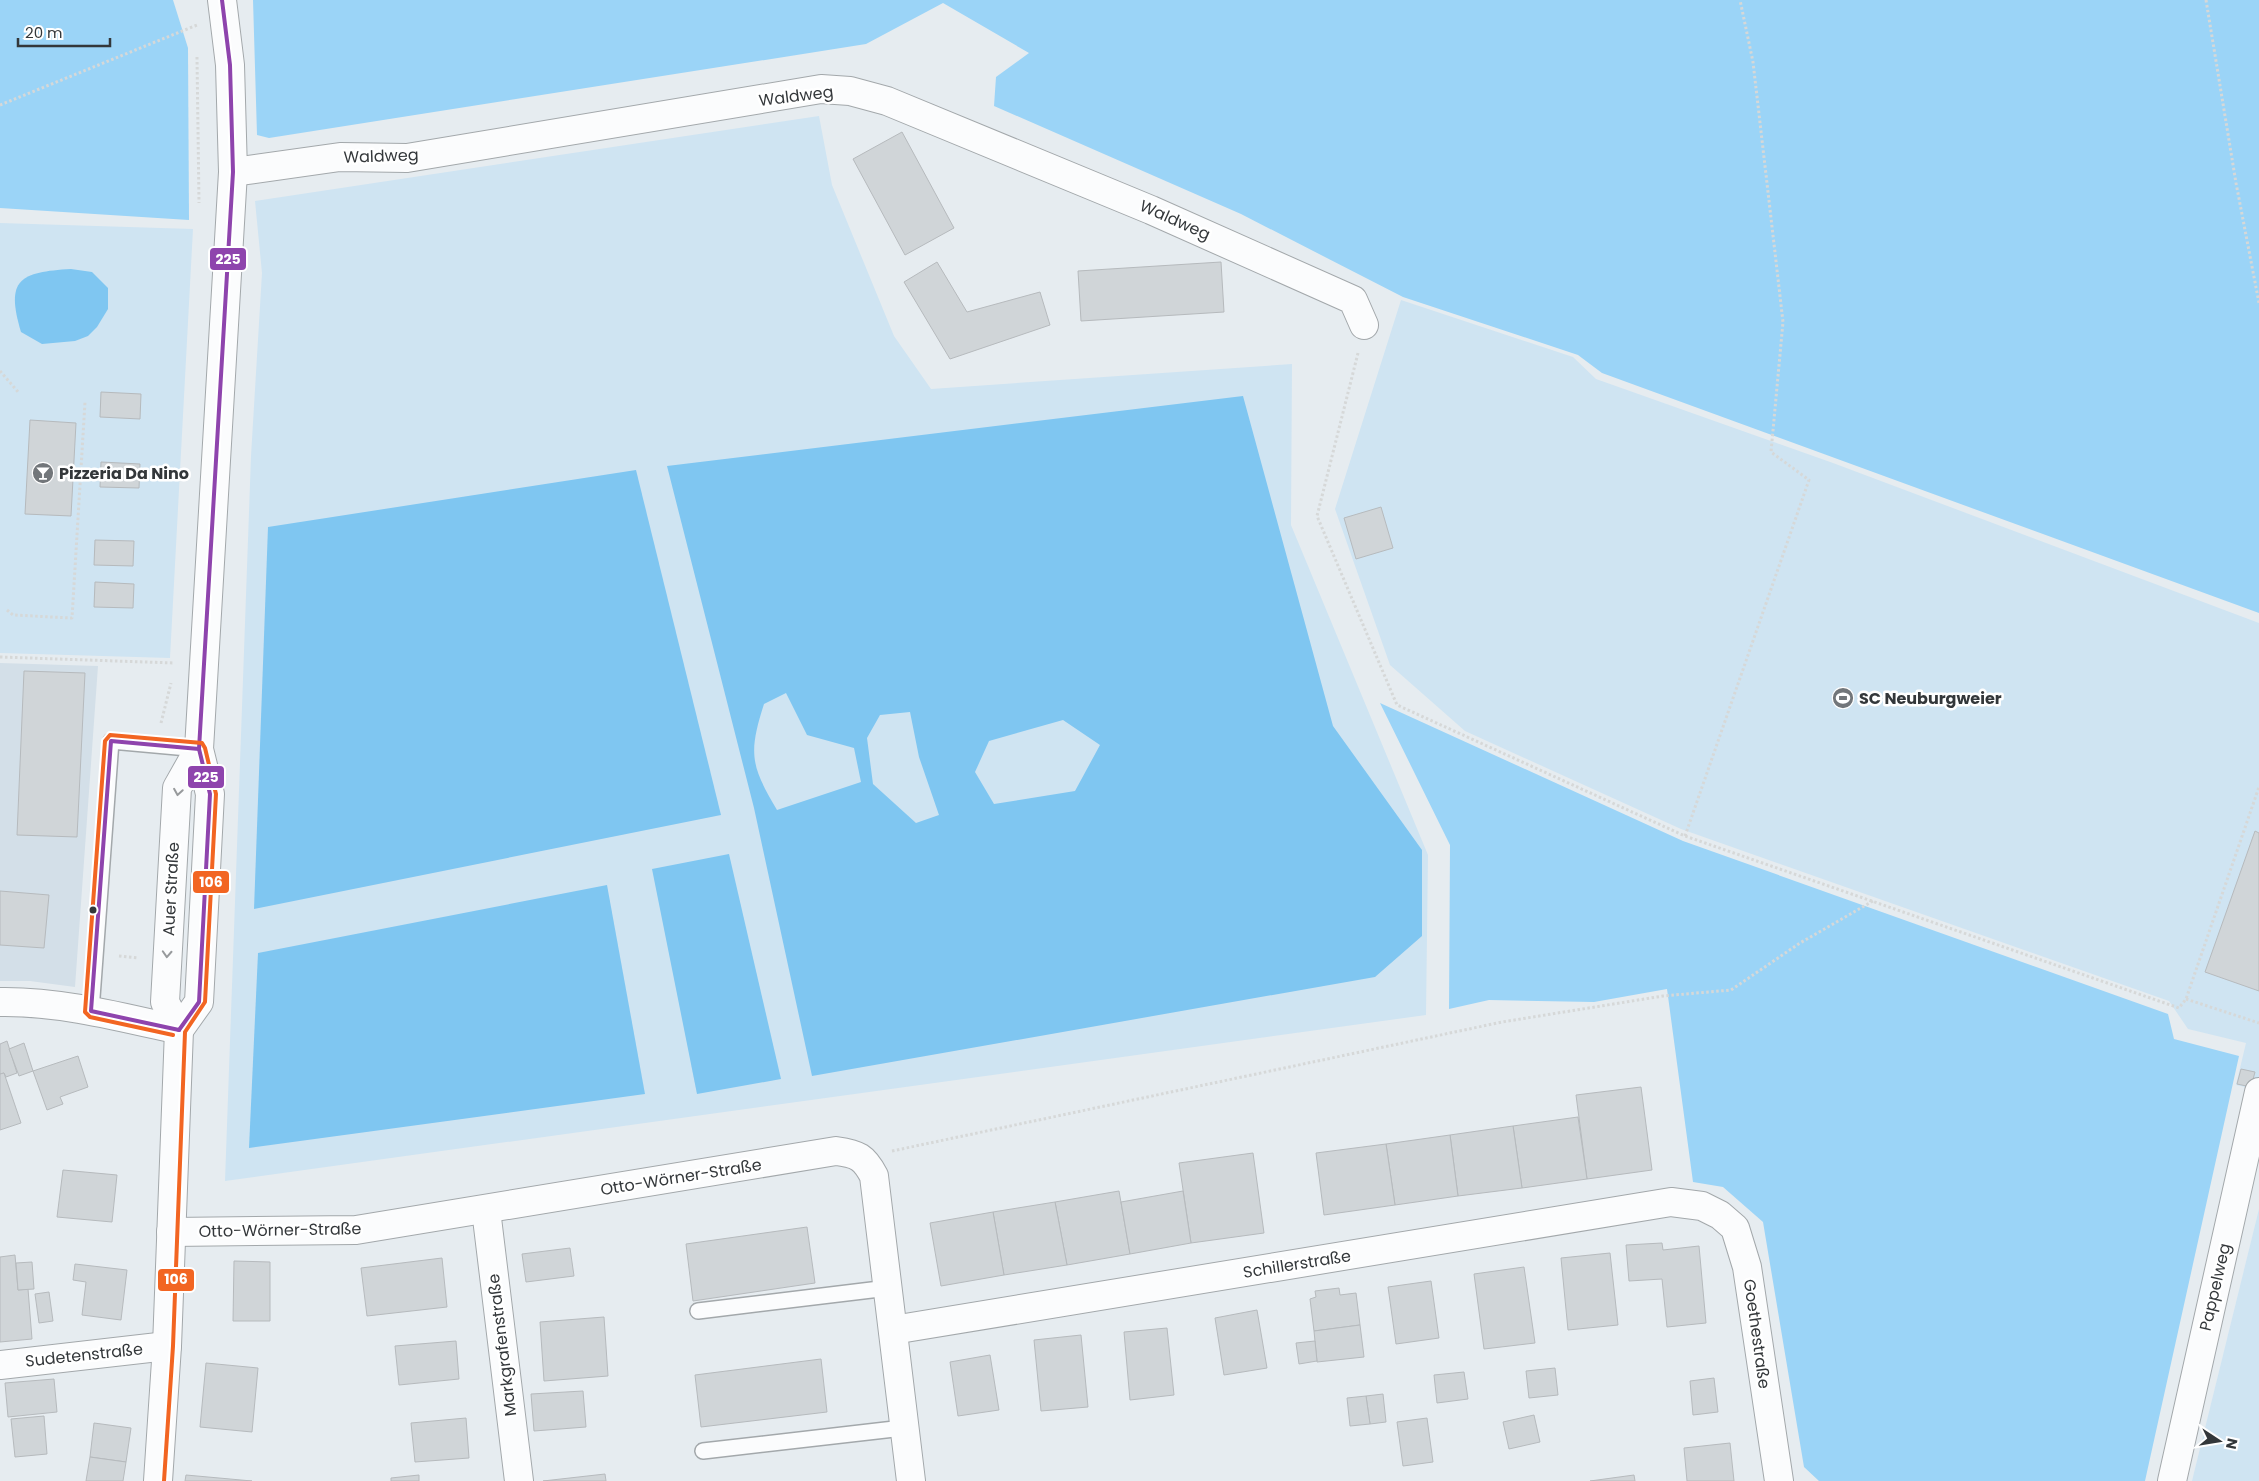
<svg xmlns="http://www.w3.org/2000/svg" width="2259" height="1481" viewBox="0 0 2259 1481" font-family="Poppins,sans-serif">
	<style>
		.built { fill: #d3dfe8 }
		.green { fill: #cfe4f2 }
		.forest { fill: #9bd4f7 }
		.water { fill: #7fc6f1; fill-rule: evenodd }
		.building { fill: #d0d5d8; stroke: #b6babd }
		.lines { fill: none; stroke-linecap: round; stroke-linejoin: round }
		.service-casing { stroke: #a3a8ab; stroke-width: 18 }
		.minor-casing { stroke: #a3a8ab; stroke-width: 30 }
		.secondary-casing { stroke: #a3a8ab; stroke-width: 30 }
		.path { stroke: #d6d8d8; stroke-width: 3; stroke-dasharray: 2.5 2.5; stroke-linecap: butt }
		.service { stroke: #fbfcfd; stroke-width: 15 }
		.minor { stroke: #fbfcfd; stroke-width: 28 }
		.secondary { stroke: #fbfcfd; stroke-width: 28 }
		.bus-1-casing { stroke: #fff; stroke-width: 8 }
		.bus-2-casing { stroke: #fff; stroke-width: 8 }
		.bus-1 { stroke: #8e44ad; stroke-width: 4 }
		.bus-2 { stroke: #f26522; stroke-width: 4 }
		.oneway { stroke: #979a9c }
		.bus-dot { fill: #33373a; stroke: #fff; stroke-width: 2 }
		.labels { text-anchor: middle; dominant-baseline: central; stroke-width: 5; stroke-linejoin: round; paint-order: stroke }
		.street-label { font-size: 16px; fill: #33373a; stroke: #fff }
		.poi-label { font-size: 16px; font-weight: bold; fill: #33373a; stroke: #fff; text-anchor: start }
		.line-badge { stroke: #fff; stroke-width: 2 }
		.badge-label { font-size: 14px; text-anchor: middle; font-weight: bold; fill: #fff }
	</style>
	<rect width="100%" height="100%" fill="#e6ecf0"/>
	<path class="built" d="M0 663 98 666 75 987 30 981H0Z"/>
	<g class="green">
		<path d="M819 116 832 185 894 336 931 389 1292 364 1291 525 1428 855 1426 1015 225 1181 251 456 262 273 255 201Z"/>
		<path d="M0 223 193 229 170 658 0 653Z"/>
		<path d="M1401 300 1573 357 1596 379 1833 463 2259 623V1090L2236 1085 2246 1043 2188 1029 2169 1001 1681 829 1465 731 1390 665 1335 509Z"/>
		<path d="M2259 1209V1481H2192Z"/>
	</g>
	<g class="forest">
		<path d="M0 0H173L188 48 189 220 0 208Z"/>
		<path d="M253 0H2259V613L1602 373 1578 355 1403 297 1241 214 994 106 996 77 1029 53 943 3 866 44 269 138 257 135Z"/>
		<path d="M1380 703 1683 841 2168 1014 2174 1039 2239 1056 2145 1481H1819L1804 1467 1763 1222 1723 1187 1693 1182 1667 989 1594 1002 1489 1000 1449 1009 1450 845Z"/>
	</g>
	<g class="water">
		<path d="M71 269 92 272 108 288V309L97 327 88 336 75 341 42 344 21 332C5 279 20 272 71 269Z"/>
		<path d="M1243 396 1333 726 1422 850V936L1375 977 812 1076 754 808 667 466ZM786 693 807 735 854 748 861 782 777 810C751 766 748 754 764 704ZM910 712 919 757 939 815 916 823 873 784 867 738 880 715ZM1063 720 1100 745 1075 791 994 804 975 772 989 741Z"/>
		<path d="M636 470 721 815 254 909 268 527Z"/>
		<path d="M729 854 781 1079 697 1094 652 869Z"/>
		<path d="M607 885 645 1094 249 1148 258 953Z"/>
	</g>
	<g class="building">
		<path d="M902 132 954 228 905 255 853 159Z"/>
		<path d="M937 262 967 312 1040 292 1050 325 950 359 904 282Z"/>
		<path d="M1221 262 1224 312 1081 321 1078 271Z"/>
		<path d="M101 392 141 394 140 419 100 417Z"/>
		<path d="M30 420 76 423 71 516 25 514Z"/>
		<path d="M101 462 140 464 139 488 100 487Z"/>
		<path d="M1381 507 1393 548 1356 559 1344 518Z"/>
		<path d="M95 540 134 541 133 566 94 565Z"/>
		<path d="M95 582 134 584 133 608 94 607Z"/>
		<path d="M24 671 85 673 77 837 17 835Z"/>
		<path d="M2255 831 2259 833V991L2205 972Z"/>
		<path d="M0 891 49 895 44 948 0 945Z"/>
		<path d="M7 1041 17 1073 6 1077 4 1073 0 1074V1044Z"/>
		<path d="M24 1043 33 1071 19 1076 9 1049Z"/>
		<path d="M78 1056 88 1087 60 1097 63 1104 47 1110 33 1071Z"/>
		<path d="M2241 1069 2255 1072 2251 1087 2237 1084Z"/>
		<path d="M4 1073 21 1123 0 1130V1074Z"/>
		<path d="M1641 1087 1652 1170 1587 1179 1576 1095Z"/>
		<path d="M1578 1117 1587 1179 1522 1188 1513 1126Z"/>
		<path d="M1513 1126 1522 1188 1458 1196 1450 1135Z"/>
		<path d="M1450 1135 1458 1196 1395 1205 1386 1144Z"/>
		<path d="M1386 1144 1395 1205 1324 1215 1316 1153Z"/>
		<path d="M1253 1153 1264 1233 1191 1243 1179 1163Z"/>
		<path d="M63 1170 117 1175 112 1222 57 1217Z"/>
		<path d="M1119 1191 1130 1254 1067 1265 1055 1202Z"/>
		<path d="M1183 1191 1191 1243 1130 1254 1121 1202Z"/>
		<path d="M1055 1202 1067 1265 1004 1275 993 1212Z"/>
		<path d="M993 1212 1004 1275 941 1286 930 1223Z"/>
		<path d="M807 1227 815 1283 693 1301 686 1244Z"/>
		<path d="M1662 1243 1663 1250 1699 1246 1706 1323 1667 1327 1662 1279 1629 1281 1626 1245Z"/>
		<path d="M570 1248 574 1276 526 1282 522 1254Z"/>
		<path d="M1610 1253 1618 1325 1568 1330 1561 1258Z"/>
		<path d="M15 1255 18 1290 28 1289 32 1339 0 1342V1257Z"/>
		<path d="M442 1258 447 1307 367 1316 361 1268Z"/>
		<path d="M234 1261 270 1262V1321H233Z"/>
		<path d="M32 1262 34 1289 18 1290 16 1263Z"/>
		<path d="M75 1264 127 1270 121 1320 82 1315 86 1282 73 1280Z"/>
		<path d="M1524 1267 1535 1343 1484 1349 1474 1274Z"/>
		<path d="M1431 1281 1439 1338 1396 1344 1388 1287Z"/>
		<path d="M1339 1288 1340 1295 1356 1293 1360 1325 1314 1331 1310 1299 1316 1297 1315 1291Z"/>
		<path d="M49 1292 53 1321 39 1323 35 1294Z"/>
		<path d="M1257 1310 1267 1368 1224 1375 1215 1318Z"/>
		<path d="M604 1317 608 1376 544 1381 540 1322Z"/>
		<path d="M1360 1325 1364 1357 1317 1362 1314 1331Z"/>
		<path d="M1167 1328 1174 1395 1130 1400 1124 1332Z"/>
		<path d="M1081 1335 1088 1407 1041 1411 1034 1340Z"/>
		<path d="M456 1341 459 1379 399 1385 395 1346Z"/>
		<path d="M1315 1341 1317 1361 1299 1364 1296 1343Z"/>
		<path d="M990 1355 999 1410 958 1416 950 1362Z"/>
		<path d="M821 1359 827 1412 701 1427 695 1375Z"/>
		<path d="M206 1363 258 1368 252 1432 200 1427Z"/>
		<path d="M1555 1368 1558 1395 1529 1398 1526 1371Z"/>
		<path d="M1464 1372 1468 1399 1437 1403 1434 1375Z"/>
		<path d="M1714 1378 1718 1412 1693 1415 1690 1381Z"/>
		<path d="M54 1379 57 1412 8 1417 5 1383Z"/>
		<path d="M583 1391 586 1427 534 1431 531 1394Z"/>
		<path d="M1383 1394 1386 1422 1370 1424 1366 1396Z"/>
		<path d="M1366 1396 1370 1424 1350 1426 1347 1398Z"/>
		<path d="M1534 1415 1540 1442 1509 1449 1503 1422Z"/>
		<path d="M44 1416 47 1454 15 1457 11 1419Z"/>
		<path d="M466 1418 469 1458 415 1462 411 1423Z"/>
		<path d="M1427 1418 1433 1462 1403 1466 1397 1422Z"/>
		<path d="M94 1423 131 1428 126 1462 90 1457Z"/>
		<path d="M1730 1443 1734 1481H1687L1684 1448Z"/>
		<path d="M90 1457 126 1462 123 1481H86Z"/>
		<path d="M605 1474 606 1481H543Z"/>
		<path d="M186 1475 252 1481H185Z"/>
		<path d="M419 1475V1481H391V1478Z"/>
		<path d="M1634 1475 1635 1481H1590Z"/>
	</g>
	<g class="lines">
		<g class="service-casing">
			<g id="service">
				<path d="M91 1011 111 741 199 749"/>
				<path d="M698 1311 888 1288"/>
				<path d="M703 1451 903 1428"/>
			</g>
		</g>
		<g class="minor-casing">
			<g id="minor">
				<path d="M233 172 340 157 407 158 821 89 850 91 887 101 1151 210 1353 300 1364 325"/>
				<path d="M0 1002C60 1001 121 1017 179 1030"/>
				<path d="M486 1210 519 1481"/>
				<path d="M171 1232 356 1230 836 1151C858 1154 864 1157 874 1176L911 1481"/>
				<path d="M893 1330 1671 1202 1702 1206 1720 1215 1735 1228 1747 1267 1779 1481"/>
				<path d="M0 1365 167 1346"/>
				<path d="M2172 1481 2259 1092"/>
			</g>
		</g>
		<g class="secondary-casing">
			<g id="secondary">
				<path d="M179 1030 199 1002 210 794 199 749 233 172 230 65 222 0"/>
				<path d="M158 1481 167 1346 179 1030 165 1002 177 788 199 749"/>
			</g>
		</g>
		<g class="path">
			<path d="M2206 0 2236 183 2259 303"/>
			<path d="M197 57 199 203"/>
			<path d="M0 105 197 25"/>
			<path d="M1358 353 1317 516 1397 705 1685 836 2179 1008 2186 999 2259 787"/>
			<path d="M0 371 19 393"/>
			<path d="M7 610 13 615 72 618 85 402"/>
			<path d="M0 657 174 663"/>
			<path d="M161 723 171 683"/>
			<path d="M1685 836 1809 480 1771 452 1783 322 1753 62 1740 0"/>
			<path d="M119 956 138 958"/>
			<path d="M2186 999 2259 1023"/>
			<path d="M892 1151 1502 1022 1663 996 1731 990 1800 943 1873 901"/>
		</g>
		<use href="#service" class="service"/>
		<use href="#minor" class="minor"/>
		<use href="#secondary" class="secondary"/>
		<g class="bus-1-casing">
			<g id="bus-1">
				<path d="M179 1030 199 1002 210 794 199 749 233 172 230 65 222 0"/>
				<path d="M179 1030 91 1011 111 741 199 749"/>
			</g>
		</g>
		<g class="bus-2-casing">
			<path id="bus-2" d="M164 1481 173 1346 185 1032 205 1002 216 794 205 748 202 743 110 735 105 741 85 1012 90 1017 173 1035"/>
		</g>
		<use href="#bus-1" class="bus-1"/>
		<use href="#bus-2" class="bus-2"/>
	</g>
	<defs><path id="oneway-chevron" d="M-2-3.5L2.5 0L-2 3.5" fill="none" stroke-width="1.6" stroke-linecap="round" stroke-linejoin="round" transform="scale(1.25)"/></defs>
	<g class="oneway">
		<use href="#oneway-chevron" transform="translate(178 792) rotate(99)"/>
		<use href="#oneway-chevron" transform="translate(167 954) rotate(93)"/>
	</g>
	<defs>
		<g id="bar-disc" transform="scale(1.125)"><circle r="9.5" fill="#72767a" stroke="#fff"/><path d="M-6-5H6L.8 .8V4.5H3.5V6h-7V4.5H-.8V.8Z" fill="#fff"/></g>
		<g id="stadium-disc" transform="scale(1.125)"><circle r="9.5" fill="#72767a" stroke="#fff"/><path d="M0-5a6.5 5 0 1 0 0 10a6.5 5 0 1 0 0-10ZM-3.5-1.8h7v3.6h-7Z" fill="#fff"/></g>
	</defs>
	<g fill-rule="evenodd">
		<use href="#bar-disc" x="43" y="473"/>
		<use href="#stadium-disc" x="1843" y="698"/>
	</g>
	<circle class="bus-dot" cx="93" cy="910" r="4.5"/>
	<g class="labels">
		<g class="street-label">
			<text transform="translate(796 96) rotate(-7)">Waldweg</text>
			<text transform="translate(381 156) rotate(-2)">Waldweg</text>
			<text transform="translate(1175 220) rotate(24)">Waldweg</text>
			<text transform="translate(171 889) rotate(-87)">Auer Straße</text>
			<text transform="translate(681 1177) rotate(-9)">Otto-Wörner-Straße</text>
			<text transform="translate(280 1230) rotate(-1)">Otto-Wörner-Straße</text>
			<text transform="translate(1297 1264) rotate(-9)">Schillerstraße</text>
			<text transform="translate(2215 1287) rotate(-77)">Pappelweg</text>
			<text transform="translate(1757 1334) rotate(82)">Goethestraße</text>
			<text transform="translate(502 1345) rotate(-97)">Markgrafenstraße</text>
			<text transform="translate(84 1355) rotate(-6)">Sudetenstraße</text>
		</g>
		<g class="poi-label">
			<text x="59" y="473">Pizzeria Da Nino</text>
			<text x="1859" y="698">SC Neuburgweier</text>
		</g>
	</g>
	<g class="line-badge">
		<rect x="209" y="247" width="38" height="24" rx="5" fill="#8e44ad"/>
		<rect x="187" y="765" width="38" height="24" rx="5" fill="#8e44ad"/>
		<rect x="192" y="870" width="38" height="24" rx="5" fill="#f26522"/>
		<rect x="157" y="1268" width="38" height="24" rx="5" fill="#f26522"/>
	</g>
	<g class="badge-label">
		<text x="228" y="264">225</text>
		<text x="206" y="782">225</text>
		<text x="211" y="887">106</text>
		<text x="176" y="1284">106</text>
	</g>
	<g transform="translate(2219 1441) rotate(102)" stroke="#ffffff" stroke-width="4" paint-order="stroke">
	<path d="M0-4L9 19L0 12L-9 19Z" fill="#33373a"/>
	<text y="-8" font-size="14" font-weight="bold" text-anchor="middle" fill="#33373a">N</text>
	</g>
	<path d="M18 38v8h92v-8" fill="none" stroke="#33373a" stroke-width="2.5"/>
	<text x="25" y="38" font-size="15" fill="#33373a" stroke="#ffffff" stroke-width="4" paint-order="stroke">20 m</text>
</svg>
